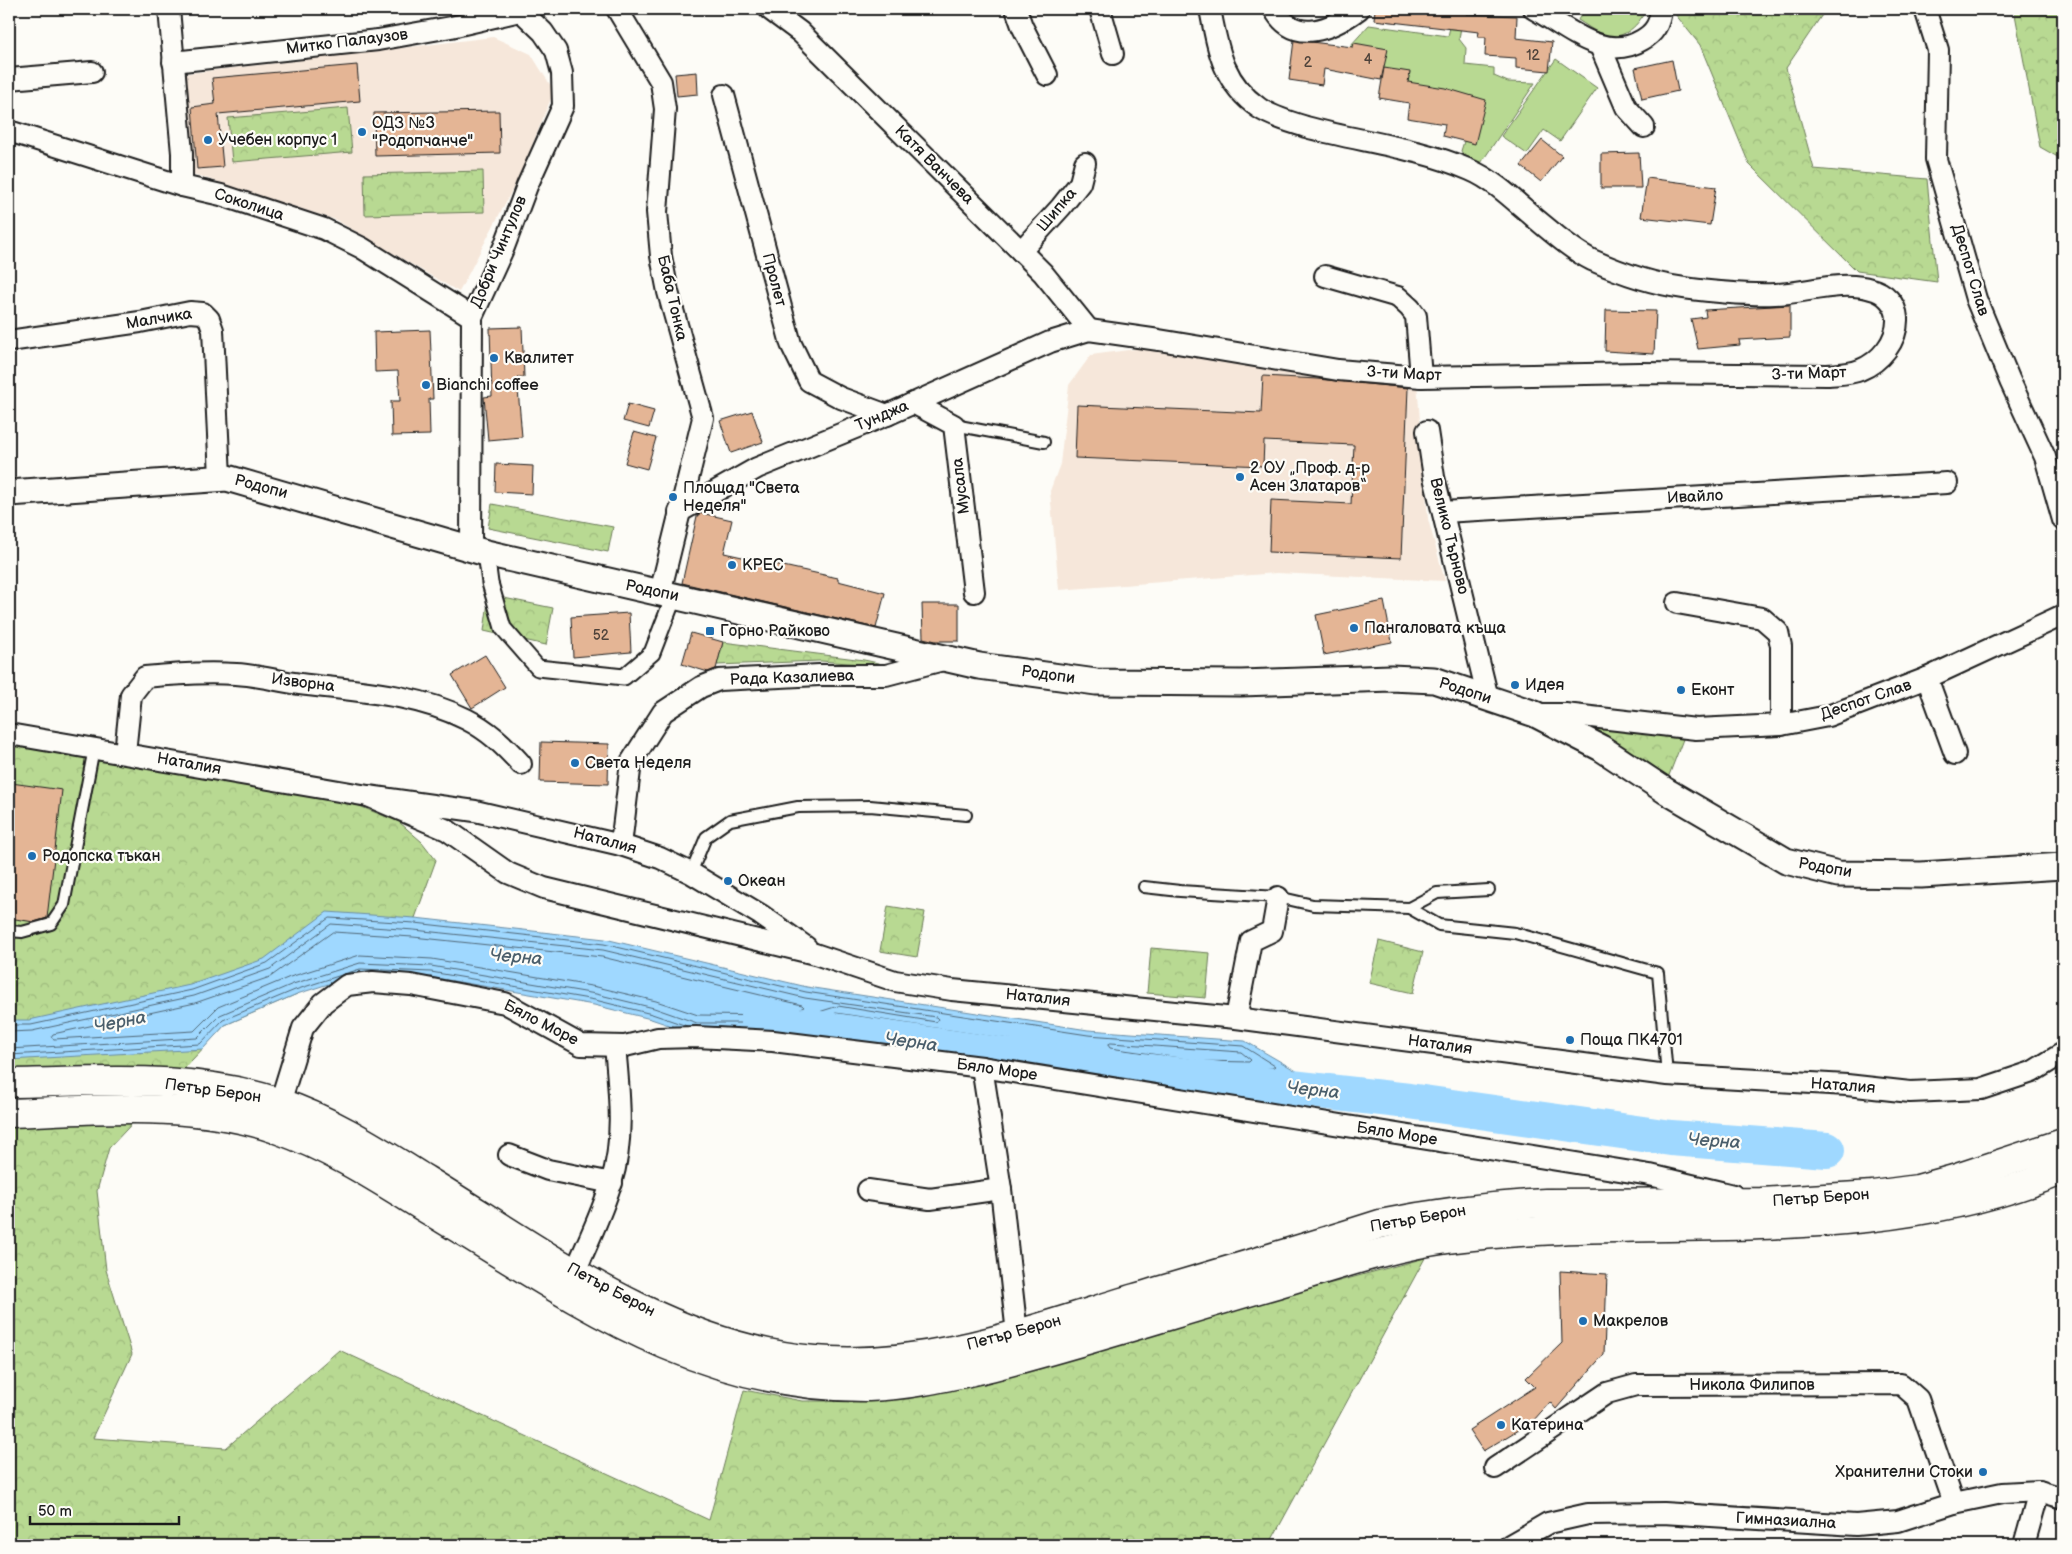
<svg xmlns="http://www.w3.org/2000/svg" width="2072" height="1554" viewBox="0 0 2072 1554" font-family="'Balsamiq Sans',sans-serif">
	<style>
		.built { fill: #f6e7da }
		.grass { fill: #b8d992; stroke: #6a7a57 }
		.forest { fill: url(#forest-crowns); stroke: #6a7a57 }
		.water { fill: #9fd8ff; stroke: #6b8da4 }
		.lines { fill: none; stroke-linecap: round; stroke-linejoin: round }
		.shore { stroke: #506777; stroke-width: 1 }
		.river { stroke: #9fd8ff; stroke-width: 36 }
		.building { fill: #e4b595; stroke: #1c1c1c }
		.service-casing { stroke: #1c1c1c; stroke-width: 14 }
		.pedestrian-casing { stroke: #1c1c1c; stroke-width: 19 }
		.minor-casing { stroke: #1c1c1c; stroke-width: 24 }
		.tertiary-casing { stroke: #1c1c1c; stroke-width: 29 }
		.secondary-casing { stroke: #1c1c1c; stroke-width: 31 }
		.service { stroke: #fdfcf7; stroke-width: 10 }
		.pedestrian { stroke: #fdfcf7; stroke-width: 15 }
		.minor { stroke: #fdfcf7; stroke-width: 20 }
		.tertiary { stroke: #fdfcf7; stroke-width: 25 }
		.secondary { stroke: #fdfcf7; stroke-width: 28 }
		.poi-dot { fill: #1f6fb2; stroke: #fdfcf7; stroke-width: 2 }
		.labels { text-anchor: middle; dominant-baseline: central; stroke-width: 4.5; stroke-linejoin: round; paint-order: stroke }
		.number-label { font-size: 14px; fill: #4e423a }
		.street-label { font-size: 16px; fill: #1c1c1c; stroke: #fdfcf7 }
		.poi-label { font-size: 16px; fill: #1c1c1c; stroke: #fdfcf7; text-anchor: start }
		.water-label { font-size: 18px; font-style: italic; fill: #4a5e6b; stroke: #fdfcf7 }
	</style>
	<defs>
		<pattern id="forest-crowns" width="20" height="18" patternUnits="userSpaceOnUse" patternTransform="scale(1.25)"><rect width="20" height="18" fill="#b8d992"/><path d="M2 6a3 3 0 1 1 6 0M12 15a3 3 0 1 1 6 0" fill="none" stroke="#9eba7d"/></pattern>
	</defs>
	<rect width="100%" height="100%" fill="#fdfcf7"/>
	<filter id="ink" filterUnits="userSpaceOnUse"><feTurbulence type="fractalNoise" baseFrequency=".02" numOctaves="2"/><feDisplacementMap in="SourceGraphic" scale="10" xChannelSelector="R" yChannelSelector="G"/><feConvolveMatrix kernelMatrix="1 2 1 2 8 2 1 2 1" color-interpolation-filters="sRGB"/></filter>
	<g filter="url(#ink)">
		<g class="built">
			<path d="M493 37 531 54 554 91 521 173 459 292 336 220 190 173 182 74Z"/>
			<path d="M1143 348 1265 369 1417 383 1428 519 1445 581 1277 573 1059 590 1050 491 1060 464 1069 385 1091 355Z"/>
		</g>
		<g class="grass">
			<path d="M1584 9H1645V11C1638 27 1621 42 1602 34 1593 31 1585 24 1578 20Z"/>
			<path d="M1453 15H1463L1459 39 1466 48 1465 65 1494 68V76L1508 82 1535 83 1475 172 1461 151 1477 100 1395 83 1398 74 1371 71 1369 52 1350 46 1369 25 1448 36Z"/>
			<path d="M1556 59 1597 88 1560 141 1544 130 1527 154 1501 136Z"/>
		</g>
		<g class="forest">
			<path d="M1671 9H1826L1786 68 1814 169 1927 179 1937 282 1857 271 1749 164 1700 45Z"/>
			<path d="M2014 9H2063V160L2040 147Z"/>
			<path d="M348 108 352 152 232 162 228 118Z"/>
			<path d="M483 171 484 212 365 215 364 174Z"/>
			<path d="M492 504 613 527 608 552 488 528Z"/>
			<path d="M489 595 553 608 546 645 484 631Z"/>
			<path d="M723 642 864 660 892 666 820 661 717 665Z"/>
			<path d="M1585 727 1685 734 1668 778Z"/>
			<path d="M9 744 337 797 399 822 422 842 436 860 415 918 297 994 225 1025 109 1148 97 1191 106 1270 132 1354 93 1438 226 1448 339 1350 709 1520 744 1390 802 1401H853L948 1386 1425 1258 1269 1545H9Z"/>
			<path d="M888 906 925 912 917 957 880 951Z"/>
			<path d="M1379 941 1423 952 1413 993 1369 983Z"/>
			<path d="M1151 948 1210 953 1206 998 1147 993Z"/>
		</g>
		<path class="water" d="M327 912 415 918 605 939 807 987 1088 1030 1245 1041 1300 1073H1201L836 1018 786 1034H695L651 1019 594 1005 430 977 360 974 297 994 225 1025 203 1049 9 1060V1020H29L190 985 264 959Z"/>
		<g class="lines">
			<g class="shore">
				<path d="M333 932 413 937 602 957 802 1005 804 1007 783 1016 698 1015 656 1001 597 987 432 959 360 955 290 977 218 1007 194 1031 54 1039 51 1037 53 1034 195 1003 270 977Z"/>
				<path d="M9 1025H31L192 990 267 963 329 918 415 923 604 944 806 992 1088 1035 1243 1046 1275 1066 1272 1068H1201L836 1013 785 1029H764"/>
				<path d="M9 1032 32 1031 194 996 270 969 331 924 414 930 603 950 805 998 936 1017 938 1019 936 1022 838 1006 784 1023H697L654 1008 596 994 431 966 360 963 293 984 220 1015 197 1038 9 1049"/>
				<path d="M1111 1043 1241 1052 1251 1060 1249 1062 1201 1061 1110 1048 1108 1045Z"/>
				<path d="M9 1055 200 1044 223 1020 295 990 360 969 431 972 595 1000 652 1014 687 1026"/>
			</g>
			<path class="river" d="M758 1018 778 1023 1007 1056 1409 1101 1671 1138 1827 1150"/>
		</g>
		<g class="building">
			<path d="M1375 9H1468L1467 14 1517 16 1516 38 1552 42 1549 71 1516 68V58L1485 56 1486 37H1478L1479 32 1374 20Z"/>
			<path d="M1294 40 1353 47 1354 43 1388 49 1381 80 1324 69 1322 85 1289 80Z"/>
			<path d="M1672 60 1678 91 1642 99 1635 68Z"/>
			<path d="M357 65 360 101 218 114 223 167 197 169 192 107 215 104 212 78Z"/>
			<path d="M1384 68 1410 72 1408 82 1445 88 1486 100 1475 144 1443 136 1445 124 1407 118 1409 103 1379 98Z"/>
			<path d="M697 72 698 94 677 96 675 74Z"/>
			<path d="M499 111 500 153 375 156 374 113Z"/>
			<path d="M1542 140 1562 156 1541 182 1521 166Z"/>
			<path d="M1639 153 1641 188H1601V154Z"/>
			<path d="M1647 178 1716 187 1710 225 1641 217Z"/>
			<path d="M1790 305V337L1739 340 1740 345 1698 349 1691 319 1706 317 1705 310Z"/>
			<path d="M1606 310 1656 311 1654 354 1605 351Z"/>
			<path d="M522 327 524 377H517L522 437 488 440 484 397 492 396 490 328Z"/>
			<path d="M430 330 433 399H429L430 435 392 436 391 401H400L398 371 375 372 374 332Z"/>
			<path d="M1263 376 1317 379 1408 388 1401 558 1269 552 1271 500 1351 504 1354 445 1264 441 1263 466 1075 458 1077 405 1261 413Z"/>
			<path d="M628 404 654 411 649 428 623 421Z"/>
			<path d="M752 411 763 442 731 453 720 421Z"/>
			<path d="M634 432 656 438 647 469 625 463Z"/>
			<path d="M496 464 533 466 532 494 495 492Z"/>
			<path d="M701 513 732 520 724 553 838 578V581L885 593 876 628 682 583 697 516Z"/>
			<path d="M1384 601 1392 642 1324 655 1316 615Z"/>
			<path d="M922 604H959V641H936L923 638Z"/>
			<path d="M629 613 631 652 573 657 571 617Z"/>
			<path d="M691 633 723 642 716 669 708 672 682 664Z"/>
			<path d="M485 655 505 687 472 708 452 675Z"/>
			<path d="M541 742 609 744 608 784 540 782Z"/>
			<path d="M11 783 62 790 47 918 34 922 9 918V801Z"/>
			<path d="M1560 1271 1607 1274 1604 1354 1556 1409 1550 1402 1533 1421 1483 1451 1469 1430 1535 1387 1526 1378 1562 1343Z"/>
		</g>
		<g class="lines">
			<g class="service-casing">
				<g id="service">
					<path d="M954 425 1044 442"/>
					<path d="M691 873 706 837 730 820 798 807 870 806 966 815"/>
					<path d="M1144 887 1180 891 1278 897 1313 905 1409 908 1437 893 1489 890"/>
					<path d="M1409 908 1439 925 1515 933 1658 973 1667 1075"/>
					<path d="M9 931 22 932 51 924 64 905 94 748"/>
				</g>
			</g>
			<g class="pedestrian-casing">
				<path id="pedestrian" d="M486 553 490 583 503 628 538 668 624 677 652 653 674 596"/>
			</g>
			<g class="minor-casing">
				<g id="minor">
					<path d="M169 9 182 153V186"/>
					<path d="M617 9 661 82 665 109 657 212 661 256 668 292 703 418 660 593"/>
					<path d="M769 9 800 32 1043 273 1089 330"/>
					<path d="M1016 9 1022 26 1047 75"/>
					<path d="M1100 9 1113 54"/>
					<path d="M1274 9C1295 46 1332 29 1359 9"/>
					<path d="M1534 9C1567 27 1604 63 1642 40 1655 33 1660 23 1661 9"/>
					<path d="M1925 9 1938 50 1936 159 1976 299 2010 381 2045 457 2063 520"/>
					<path d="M1600 46 1626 107 1644 127"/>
					<path d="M173 62 378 40 451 27 520 11"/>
					<path d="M9 79 92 72"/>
					<path d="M724 95 791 344 809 381 841 398 887 415"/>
					<path d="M9 131 182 186 221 195 324 229 362 248 472 317"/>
					<path d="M1021 251 1061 207 1080 183 1085 163"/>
					<path d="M1325 276 1398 297 1410 308 1416 316 1421 377"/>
					<path d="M9 341 140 322 190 312 203 313 209 319 213 330 220 477"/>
					<path d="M913 403 954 425 974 592"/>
					<path d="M1427 431 1434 477 1488 698"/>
					<path d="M679 512 757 468 887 415 1050 342 1089 330 1159 340 1338 370 1421 377 1640 373 1828 375C1838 374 1851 374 1860 370 1880 362 1898 341 1897 318 1896 304 1885 292 1871 289 1841 280 1806 293 1775 294 1745 295 1714 292 1684 288 1654 284 1619 272 1592 260 1572 250 1553 233 1536 219 1516 202 1494 180 1470 170 1417 147 1361 142 1306 127 1291 122 1272 117 1259 108 1223 83 1218 50 1210 9"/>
					<path d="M1443 512 1947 483"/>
					<path d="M471 549 472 317 504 247 527 186 563 106 562 73 556 51 543 32 519 9"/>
					<path d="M1677 603 1762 618 1778 632 1781 646V725"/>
					<path d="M1927 678 1955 754"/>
					<path d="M1535 714H1565L1696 729 1781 725 1828 716 1927 678 2063 615"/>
					<path d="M9 734 368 796 475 811 621 845 660 858 691 873 761 915 806 947"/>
					<path d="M125 753 131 695 145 677C175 674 206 672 236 674 257 675 278 681 300 684 355 691 415 693 466 719 488 730 504 745 521 764"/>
					<path d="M368 796 447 830 508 873 544 888 815 954 895 981 952 990 1236 1018 1667 1075 1847 1085 1910 1092 1981 1089 2032 1072 2063 1053"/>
					<path d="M621 845 631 762 663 712 701 687 719 680 819 675H886L947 659"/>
					<path d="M1236 1018 1251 941 1272 931 1278 897"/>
					<path d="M982 1067 1001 1189 1017 1334"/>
					<path d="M280 1103 303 1028 323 1003 347 985 373 982 411 985 505 1003 581 1045 625 1046 658 1038 696 1037 773 1041 982 1067 1650 1175 1733 1195"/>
					<path d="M509 1155 548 1170 612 1183"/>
					<path d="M868 1190 930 1199 1001 1189"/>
					<path d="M575 1272C587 1243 602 1214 611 1183 625 1140 619 1090 615 1046"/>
					<path d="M1495 1468 1607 1393 1636 1385 1901 1384 1918 1399 1954 1503"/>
					<path d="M1510 1545 1548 1523 1588 1514 1663 1513 1856 1525 1898 1521 1954 1503 2002 1493 2039 1491 2063 1498"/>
					<path d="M2024 1545 2039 1491"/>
				</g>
			</g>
			<g class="tertiary-casing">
				<path id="tertiary" d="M9 493 227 478 486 553 979 666 1096 682 1241 683 1391 678 1434 680 1535 714 1601 748 1666 791 1786 861 1838 874 1921 875 2063 866"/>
			</g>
			<g class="secondary-casing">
				<g id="secondary">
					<path d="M9 1083C98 1082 192 1073 277 1102 332 1120 378 1150 426 1180 546 1254 669 1347 814 1360 924 1370 1030 1330 1135 1298 1216 1274 1299 1250 1380 1224 1435 1213 1490 1206 1546 1203L1761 1202 1873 1195 1918 1189 1954 1179 2063 1143"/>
					<path d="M9 1113C94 1110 197 1100 279 1130 333 1149 381 1181 430 1211 573 1297 694 1389 869 1387 907 1386 946 1377 982 1369 1081 1344 1178 1312 1276 1284 1333 1267 1389 1247 1448 1239 1652 1212 1869 1252 2063 1170"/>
				</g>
			</g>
			<use href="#service" class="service"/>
			<use href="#pedestrian" class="pedestrian"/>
			<use href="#minor" class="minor"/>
			<use href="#tertiary" class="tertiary"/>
			<use href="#secondary" class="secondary"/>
		</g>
	</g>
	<g class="poi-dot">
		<circle cx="362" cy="132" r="5"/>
		<circle cx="208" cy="140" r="5"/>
		<circle cx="494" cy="358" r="5"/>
		<circle cx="426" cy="385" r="5"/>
		<circle cx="1240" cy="477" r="5"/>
		<circle cx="673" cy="497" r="5"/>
		<circle cx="732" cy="565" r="5"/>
		<circle cx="1354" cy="628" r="5"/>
		<rect x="705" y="626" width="10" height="10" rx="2.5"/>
		<circle cx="1515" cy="685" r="5"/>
		<circle cx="1681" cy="690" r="5"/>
		<circle cx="575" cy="763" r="5"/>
		<circle cx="32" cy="856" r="5"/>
		<circle cx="728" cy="881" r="5"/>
		<circle cx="1570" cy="1040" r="5"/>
		<circle cx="1583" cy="1321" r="5"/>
		<circle cx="1501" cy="1425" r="5"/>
		<circle cx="1983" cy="1472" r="5"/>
	</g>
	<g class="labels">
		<g class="number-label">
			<text x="1533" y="55">12</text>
			<text x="1368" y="59">4</text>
			<text x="1308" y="62">2</text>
			<text x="601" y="635">52</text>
		</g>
		<g class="street-label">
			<text transform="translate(347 42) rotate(-7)">Митко Палаузов</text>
			<text transform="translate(934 165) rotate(45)">Катя Ванчева</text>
			<text transform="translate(249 205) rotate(18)">Соколица</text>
			<text transform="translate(1057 210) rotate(-50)">Шипка</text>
			<text transform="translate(499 252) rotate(-67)">Добри Чинтулов</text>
			<text transform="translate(1970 270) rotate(73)">Деспот Слав</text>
			<text transform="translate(774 280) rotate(75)">Пролет</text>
			<text transform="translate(672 298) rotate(77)">Баба Тонка</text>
			<text transform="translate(159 319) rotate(-9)">Малчика</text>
			<text transform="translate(1404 374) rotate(3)">3-ти Март</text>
			<text transform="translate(1809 374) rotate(-2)">3-ти Март</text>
			<text transform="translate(882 416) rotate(-23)">Тунджа</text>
			<text transform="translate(961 486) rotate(-97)">Мусала</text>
			<text transform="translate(261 487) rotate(15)">Родопи</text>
			<text transform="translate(1695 497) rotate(-3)">Ивайло</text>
			<text transform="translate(1449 536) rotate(76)">Велико Търново</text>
			<text transform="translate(652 591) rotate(12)">Родопи</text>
			<text transform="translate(1048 675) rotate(8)">Родопи</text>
			<text transform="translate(792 678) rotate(-2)">Рада Казалиева</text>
			<text transform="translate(303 683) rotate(7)">Изворна</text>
			<text transform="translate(1465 691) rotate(18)">Родопи</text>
			<text transform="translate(1866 700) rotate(-19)">Деспот Слав</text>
			<text transform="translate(189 764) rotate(10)">Наталия</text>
			<text transform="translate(605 841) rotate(15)">Наталия</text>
			<text transform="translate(1825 868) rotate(10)">Родопи</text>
			<text transform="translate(1038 998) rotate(6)">Наталия</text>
			<text transform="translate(541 1023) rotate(27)">Бяло Море</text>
			<text transform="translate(1440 1045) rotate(8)">Наталия</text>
			<text transform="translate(997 1070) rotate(8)">Бяло Море</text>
			<text transform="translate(1843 1086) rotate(4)">Наталия</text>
			<text transform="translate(213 1091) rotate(8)">Петър Берон</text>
			<text transform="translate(1397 1134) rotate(9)">Бяло Море</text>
			<text transform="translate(1821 1198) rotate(-4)">Петър Берон</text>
			<text transform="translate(1418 1219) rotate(-10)">Петър Берон</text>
			<text transform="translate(611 1290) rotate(28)">Петър Берон</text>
			<text transform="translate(1014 1333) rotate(-15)">Петър Берон</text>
			<text x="1752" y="1385">Никола Филипов</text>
			<text transform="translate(1786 1521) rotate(3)">Гимназиална</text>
		</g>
		<g class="poi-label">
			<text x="372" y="123">ОДЗ №3<tspan x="372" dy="18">"Родопчанче"</tspan></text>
			<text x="218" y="140">Учебен корпус 1</text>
			<text x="504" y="358">Квалитет</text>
			<text x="436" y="385">Bianchi coffee</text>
			<text x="1250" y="468">2 ОУ „Проф. д-р<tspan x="1250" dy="18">Асен Златаров“</tspan></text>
			<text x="683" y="488">Площад "Света<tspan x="683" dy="18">Неделя"</tspan></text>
			<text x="742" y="565">КРЕС</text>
			<text x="1364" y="628">Пангаловата къща</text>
			<text x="720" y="631">Горно Райково</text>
			<text x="1525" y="685">Идея</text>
			<text x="1691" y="690">Еконт</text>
			<text x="585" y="763">Света Неделя</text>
			<text x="42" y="856">Родопска тъкан</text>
			<text x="738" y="881">Океан</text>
			<text x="1580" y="1040">Поща ПК4701</text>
			<text x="1593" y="1321">Макрелов</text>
			<text x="1511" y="1425">Катерина</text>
			<text x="1973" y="1472" text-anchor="end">Хранителни Стоки</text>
		</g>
		<g class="water-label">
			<text transform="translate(516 957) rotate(5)">Черна</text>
			<text transform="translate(120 1022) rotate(-11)">Черна</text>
			<text transform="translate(911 1042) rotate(8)">Черна</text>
			<text transform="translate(1313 1090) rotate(6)">Черна</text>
			<text transform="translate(1714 1141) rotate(4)">Черна</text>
		</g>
	</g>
	<rect width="2072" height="1554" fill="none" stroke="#fdfcf7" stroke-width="30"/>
	<rect x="15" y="15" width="2042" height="1524" fill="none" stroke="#1c1c1c" stroke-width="2" filter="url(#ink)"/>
	<path d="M30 1516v8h149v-8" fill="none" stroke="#1c1c1c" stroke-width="2.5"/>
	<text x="38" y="1516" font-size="15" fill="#1c1c1c" stroke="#fdfcf7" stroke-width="4" paint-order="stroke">50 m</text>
</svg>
